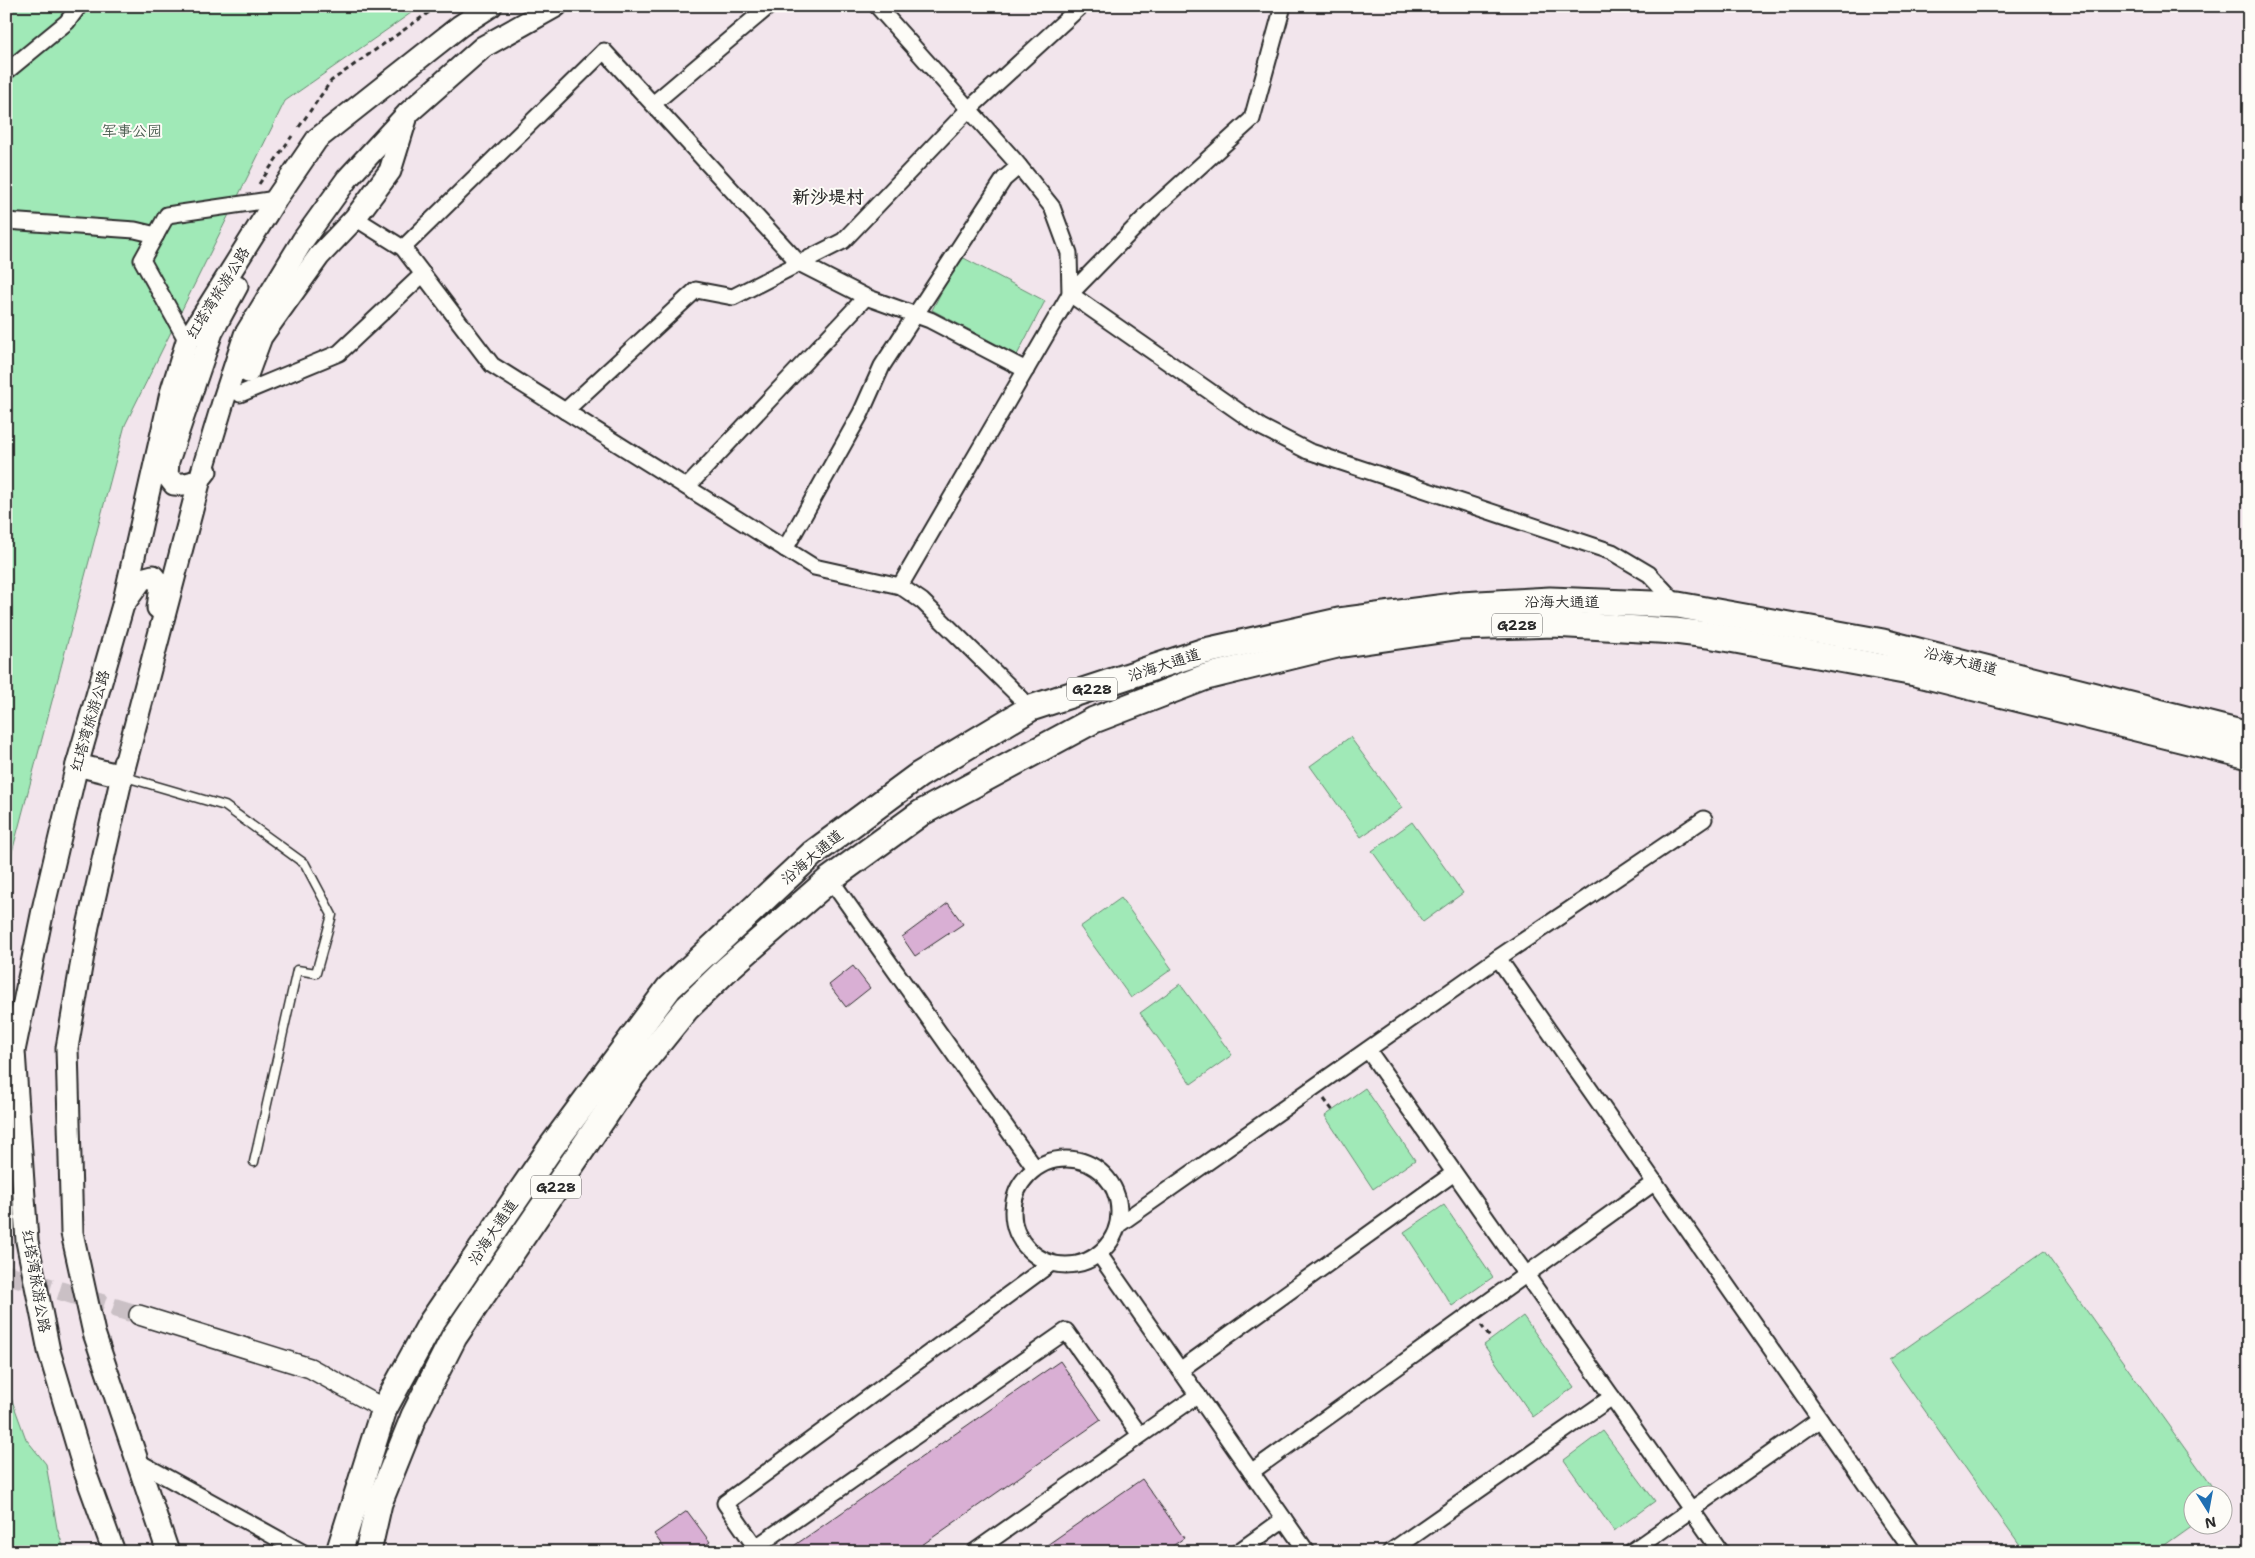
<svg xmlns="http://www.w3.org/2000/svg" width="2255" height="1558" viewBox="0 0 2255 1558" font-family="'Shantell Sans','LXGW WenKai TC',sans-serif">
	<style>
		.green { fill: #a0e9b7; stroke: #668a71 }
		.building { fill: #d9afd4; stroke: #2b2b2b }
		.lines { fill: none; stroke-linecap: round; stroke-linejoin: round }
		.tertiary-tunnel { stroke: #cac0c5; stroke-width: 19; stroke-dasharray: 19 9; stroke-linecap: butt }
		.service-casing { stroke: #2b2b2b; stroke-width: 11 }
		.minor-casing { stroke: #2b2b2b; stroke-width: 19 }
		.tertiary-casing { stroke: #2b2b2b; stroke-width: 22 }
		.secondary-casing { stroke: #2b2b2b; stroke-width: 25 }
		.trunk-casing { stroke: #2b2b2b; stroke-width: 29 }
		.path { stroke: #2b2b2b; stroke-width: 3; stroke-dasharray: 5 4; stroke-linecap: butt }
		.service { stroke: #fdfcf7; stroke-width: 8 }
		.minor { stroke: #fdfcf7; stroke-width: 15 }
		.tertiary { stroke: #fdfcf7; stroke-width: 19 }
		.secondary { stroke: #fdfcf7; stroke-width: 21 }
		.trunk { stroke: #fdfcf7; stroke-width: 25 }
		.labels { text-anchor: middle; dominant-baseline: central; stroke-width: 4; stroke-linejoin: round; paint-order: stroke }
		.shield { fill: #fdfcf7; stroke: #6a6a68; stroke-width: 1 }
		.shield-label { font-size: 14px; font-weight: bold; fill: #2b2b2b }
		.park-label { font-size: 15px; fill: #485a4e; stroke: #fdfcf7 }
		.street-label { font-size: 15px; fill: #2b2b2b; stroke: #fdfcf7 }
		.quarter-label { font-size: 18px; font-weight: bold; fill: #2b2b2b; stroke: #fdfcf7 }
	</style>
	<rect width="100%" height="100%" fill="#f2e5ec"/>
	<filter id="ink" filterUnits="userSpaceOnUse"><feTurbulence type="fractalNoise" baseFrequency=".02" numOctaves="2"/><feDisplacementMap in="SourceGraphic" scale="10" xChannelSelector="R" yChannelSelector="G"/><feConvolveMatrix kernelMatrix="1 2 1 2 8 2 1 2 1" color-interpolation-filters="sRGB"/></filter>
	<g filter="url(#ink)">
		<g class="green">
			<path d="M6 6H421L285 101 125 425 6 875Z"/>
			<path d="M960 256 1045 301 1017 355 932 310Z"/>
			<path d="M1350 737 1402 808 1361 837 1310 766Z"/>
			<path d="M1412 822 1463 893 1423 922 1372 851Z"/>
			<path d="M1121 898 1172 969 1131 998 1080 927Z"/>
			<path d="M1180 984 1232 1055 1191 1084 1140 1013Z"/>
			<path d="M1365 1088 1415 1160 1373 1189 1325 1116Z"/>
			<path d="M1444 1205 1493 1277 1452 1306 1404 1232Z"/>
			<path d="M2044 1251 2218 1495 2192 1496V1525L2154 1552H2025L1889 1360Z"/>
			<path d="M1523 1316 1574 1387 1533 1417 1484 1345Z"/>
			<path d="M6 1384 26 1439 46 1464 57 1528 65 1552H6Z"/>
			<path d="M1603 1431 1655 1501 1614 1531 1564 1460Z"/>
		</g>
		<g class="building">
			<path d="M948 903 963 924 915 956 902 937Z"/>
			<path d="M853 966 870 988 846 1007 829 985Z"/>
			<path d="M1060 1361 1101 1420 912 1552H785Z"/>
			<path d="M1142 1479 1184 1538 1164 1552H1037Z"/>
			<path d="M687 1511 710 1542 696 1552H667L654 1534Z"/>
		</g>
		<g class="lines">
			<path class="tertiary-tunnel" d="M6 1274 139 1315"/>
			<g class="service-casing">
				<path id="service" d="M122 776 225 806 305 864 332 915 316 973 297 970 254 1162"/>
			</g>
			<g class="minor-casing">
				<g id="minor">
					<path d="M877 6 1015 161 1052 207 1069 253 1070 294 1261 427 1308 451 1612 552 1649 574 1678 605"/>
					<path d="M6 72 67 22 79 6"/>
					<path d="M653 104 769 6"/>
					<path d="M355 218 403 248 492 365 814 567 900 586 922 601 1031 708"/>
					<path d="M6 221 135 230 156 235"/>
					<path d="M403 248 604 51 799 263 866 297 930 320 1026 370"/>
					<path d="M187 341 142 260 167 215 276 199"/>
					<path d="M240 394 339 353 423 274"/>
					<path d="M565 411 696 290 733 297 843 241 969 109 1081 6"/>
					<path d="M687 487 866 297"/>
					<path d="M785 549 861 413 882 366 1004 179 1019 166"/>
					<path d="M900 586 1070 294 1155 207 1252 119 1283 6"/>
					<path d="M830 879 1035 1168"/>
					<path d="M1498 958 1913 1552"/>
					<path d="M1368 1050 1721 1552"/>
					<circle cx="1066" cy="1212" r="53"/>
					<path d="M1118 1225 1498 958 1704 819"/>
					<path d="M1099 1254 1307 1552"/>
					<path d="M1180 1370 1454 1173"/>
					<path d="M137 1461 302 1552"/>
					<path d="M1251 1472 1655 1182"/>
					<path d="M749 1552 1066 1331 1140 1435"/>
					<path d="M759 1552 725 1503 1050 1264"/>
					<path d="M974 1552 1198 1395"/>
					<path d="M1238 1552 1284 1519"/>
					<path d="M1390 1552 1612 1397"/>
					<path d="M1631 1552 1820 1419"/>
				</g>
			</g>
			<g class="tertiary-casing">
				<path id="tertiary" d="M139 1315 310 1368 384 1409"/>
			</g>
			<g class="secondary-casing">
				<g id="secondary">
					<path d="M248 372 261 337 319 256 355 218 390 171 406 119"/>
					<path d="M206 471C198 483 188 485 174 484L167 475 168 461 212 332 237 286"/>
					<path d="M126 601 142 579 153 576 161 586 158 608"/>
					<path d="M77 765 122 776 124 763"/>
					<path d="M114 1552 85 1472 49 1351 27 1241 14 1051 44 905 77 765 123 605 171 393 187 341 276 199 317 139 460 26 491 6"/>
					<path d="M168 1552 94 1333 72 1233 67 1048 88 926 122 776 200 479 224 399 245 335 303 240 347 179 407 114 483 47 556 6"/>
				</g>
			</g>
			<g class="trunk-casing">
				<g id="trunk">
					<path d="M339 1552 384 1409 431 1323 552 1146 669 988 812 854 919 775 1031 708 1201 652 1339 621 1461 605 1550 600 1678 605 1883 642 2249 735"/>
					<path d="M368 1552 379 1503 414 1416 454 1337 632 1076 687 1008 726 970 830 879 921 813 1094 720 1206 677 1337 645 1461 627 1553 624 1675 631 1708 635 1915 673 2249 756"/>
				</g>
			</g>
			<g class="path">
				<path d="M299 127 331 81 438 6"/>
				<path d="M259 184 292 136"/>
				<path d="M1324 1099 1333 1111"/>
				<path d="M1481 1325 1491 1339"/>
			</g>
			<use href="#service" class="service"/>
			<use href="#minor" class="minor"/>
			<use href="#tertiary" class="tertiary"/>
			<use href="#secondary" class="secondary"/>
			<use href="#trunk" class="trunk"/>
		</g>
	</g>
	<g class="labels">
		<g class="shield">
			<rect x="1492" y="613.5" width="50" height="23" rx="4"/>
			<rect x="1067" y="677.5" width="50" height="23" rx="4"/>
			<rect x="531" y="1175.5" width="50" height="23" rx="4"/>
		</g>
		<g class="shield-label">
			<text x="1517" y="625">G228</text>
			<text x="1092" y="689">G228</text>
			<text x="556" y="1187">G228</text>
		</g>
		<g class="park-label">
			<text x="132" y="131">军事公园</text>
		</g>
		<g class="street-label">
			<text transform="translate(218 293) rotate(-58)">红塔湾旅游公路</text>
			<text x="1562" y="602">沿海大通道</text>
			<text transform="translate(1961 661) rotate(14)">沿海大通道</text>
			<text transform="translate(1164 665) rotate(-18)">沿海大通道</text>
			<text transform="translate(90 721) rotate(-74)">红塔湾旅游公路</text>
			<text transform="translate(812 857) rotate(-40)">沿海大通道</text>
			<text transform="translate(493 1232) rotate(-56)">沿海大通道</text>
			<text transform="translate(36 1281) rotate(80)">红塔湾旅游公路</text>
		</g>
		<g class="quarter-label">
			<text x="828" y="197">新沙堤村</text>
		</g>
	</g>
	<rect width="2255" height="1558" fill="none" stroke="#fdfcf7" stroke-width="25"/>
	<rect x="12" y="12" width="2230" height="1533" fill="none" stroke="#2b2b2b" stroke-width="2" filter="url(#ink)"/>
	<g transform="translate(2208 1510) rotate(169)"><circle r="24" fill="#fdfcf7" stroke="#a9a8a5"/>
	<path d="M0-4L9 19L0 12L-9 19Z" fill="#1f6fb2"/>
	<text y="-8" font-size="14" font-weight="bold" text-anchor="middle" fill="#2b2b2b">N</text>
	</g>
</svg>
